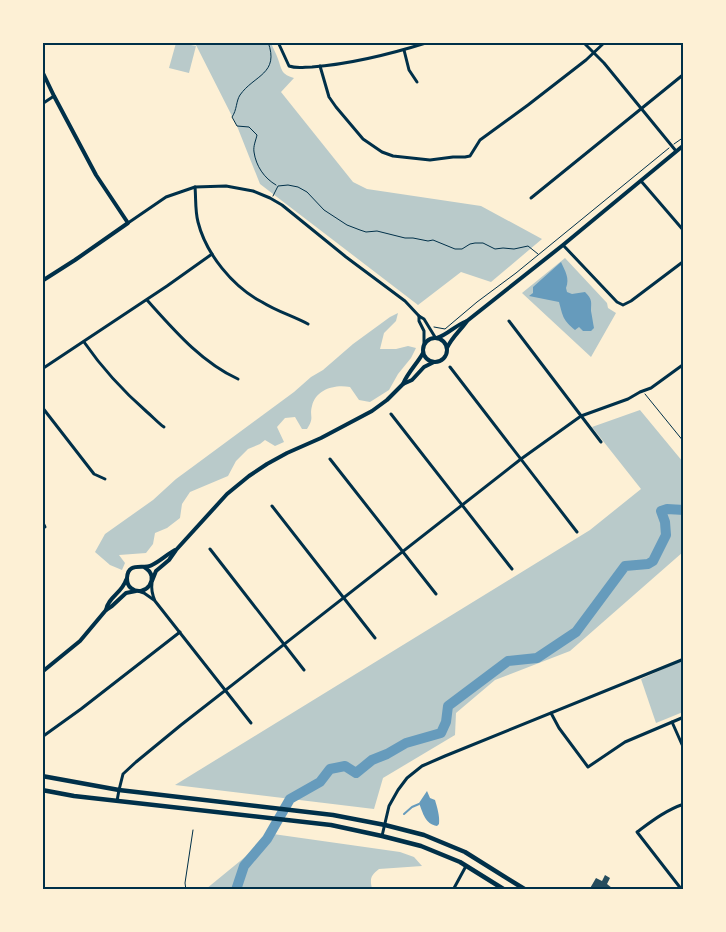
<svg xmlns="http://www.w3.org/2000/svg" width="726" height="932" viewBox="0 0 726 932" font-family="Montserrat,sans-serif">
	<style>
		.green { fill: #b9caca }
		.water { fill: #669bbc }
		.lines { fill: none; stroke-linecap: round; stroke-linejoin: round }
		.stream { stroke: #669bbc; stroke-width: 2 }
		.river { stroke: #669bbc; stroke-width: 10 }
		.building { fill: #264d5e }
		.path { stroke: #003049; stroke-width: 1 }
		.minor { stroke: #003049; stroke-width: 3 }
		.tertiary { stroke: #003049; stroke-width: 4 }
		.primary { stroke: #003049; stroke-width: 4.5 }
		.neatline { fill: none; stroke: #003049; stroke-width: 2 }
	</style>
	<rect width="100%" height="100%" fill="#fdf0d5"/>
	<g class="green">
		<path d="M176 43H181L196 46 189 73 169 68Z"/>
		<path d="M195 43H271C273 48 276 53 278 59 282 70 281 74 294 78L281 92 353 182 367 189 481 206 542 239 491 282 461 272 418 305 260 184 237 126Z"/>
		<path d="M565 258 607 303 608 308 616 313 591 357 522 293Z"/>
		<path d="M398 313 396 321 384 333 380 349H396L408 346 416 348 411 358 398 374 389 390 370 402 359 400 350 387C335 384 316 389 312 406 309 417 315 417 307 429H302L295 417 285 418 277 427 284 442 275 446 265 440 260 444 248 449 236 461 228 476 190 492 182 504 180 518 167 528 155 533 153 544 146 553 119 555 125 563 122 570 110 565 95 552 105 534 153 500 176 479 191 468 294 392 311 377 323 370 353 344 390 317Z"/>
		<path d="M640 410 683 462V552L570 651 495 680 456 713 455 735 383 778 374 809 175 785 590 530 641 489 592 427Z"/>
		<path d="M683 660V712L656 723 641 679Z"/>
		<path d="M273 834 400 852 414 857 422 866 379 869C370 876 370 879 372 889H206Z"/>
	</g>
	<g class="water">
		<path d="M561 262C565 271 570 278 566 288L567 292 572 294 585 292C593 300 591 302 591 311 592 316 593 323 594 328L591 331H583L579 327 575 330C563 320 563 317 559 302L529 296 533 293V287Z"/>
		<path d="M427 791 430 798 435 800C437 807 440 816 439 824L437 826C425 824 423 813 419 803Z"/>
	</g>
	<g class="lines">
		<path class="stream" d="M404 814 412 807 419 804"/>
		<path class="river" d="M236 890 244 866 267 839 290 799 320 782 330 769 345 766 356 773 372 760 387 754 406 743 441 733 446 722 448 706 508 661 537 658 576 632 625 566 648 564 653 561 666 535 665 522 661 511 667 509 684 510"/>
	</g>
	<path class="building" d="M605 875 610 878 607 884 612 888 611 890H589L596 878 602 881Z"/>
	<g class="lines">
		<g class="path">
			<path d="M268 42C280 74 254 75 240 95 236 101 237 110 232 117L237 126 249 127 257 135C256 140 253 146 254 152 256 166 264 178 276 185"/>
			<path d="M674 144 684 137"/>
			<path d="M273 196 278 186 288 185 298 187 307 192 324 210 347 225 360 230 366 232 377 231 405 238H413L428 241 433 240 455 249H462L470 244 475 243H483L495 249 503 248 514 249 528 246 538 254"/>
			<path d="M434 327 445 329 477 302 516 273 669 148"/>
			<path d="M645 394 684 442"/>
			<path d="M186 890 185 883 193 830"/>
		</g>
		<g class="minor">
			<path d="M278 42 289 66C297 69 304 67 312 67 352 64 391 54 429 42"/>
			<path d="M583 42 604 63 676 151"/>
			<path d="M404 50 409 70 417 82"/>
			<path d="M320 66 329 97 336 107 363 139 382 152 393 156 430 160 453 157H465L470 156 480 140 528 105 586 60 605 42"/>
			<path d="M42 104 54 96"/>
			<path d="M641 181 684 231"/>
			<path d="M195 187C196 198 195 211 198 222 206 254 233 287 262 302 276 311 293 316 308 324"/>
			<path d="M531 198 684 74"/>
			<path d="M128 223 166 197 195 187 226 186 253 191 270 198 282 205 346 257 405 301 419 316"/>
			<path d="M563 245 617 302 623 305 631 301 684 261"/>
			<path d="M147 300C174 330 201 362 238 379"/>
			<path d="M509 321 601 442"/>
			<path d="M84 342C102 368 123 391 147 412 153 417 158 423 164 427"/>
			<path d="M424 344V331L419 321V316L424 319 435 337"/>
			<path d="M450 367 577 532"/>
			<path d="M42 369 167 286 212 254"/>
			<path d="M42 407 94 474 105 479"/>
			<path d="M391 414 512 569"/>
			<path d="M330 459 436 594"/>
			<path d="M272 506 375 638"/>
			<path d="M42 521 45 527"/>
			<path d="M210 549 304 670"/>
			<path d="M152 583C151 589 152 594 155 601L251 723"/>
			<path d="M138 591 144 593 154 600"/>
			<path d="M551 713 559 728 588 767 625 742 684 717"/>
			<path d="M672 722 684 749"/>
			<path d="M42 737 81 709 180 632"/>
			<path d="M117 801 119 790 123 774 136 762 181 725 521 459 581 416 628 399 640 392 651 388 684 364"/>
			<path d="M382 836 389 806 398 790 407 778 422 766 445 756 684 659"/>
			<path d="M453 890 466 866"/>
			<path d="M682 890 637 832C652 821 666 810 684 804"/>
		</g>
		<g class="tertiary">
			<path d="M42 71 54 96 96 175 128 223 75 260 42 281"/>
			<circle cx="435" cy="350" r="12"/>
			<path d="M437 338C449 334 454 326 467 321"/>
			<path d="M447 348C452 337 460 331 467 321L563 245 684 145"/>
			<path d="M403 384C408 372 417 364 423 353"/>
			<path d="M144 567C162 577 145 599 131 588 128 586 127 582 127 578 128 561 143 570 152 565 160 561 166 555 175 550"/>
			<path d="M152 581 156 571 169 560 176 550 227 494 249 476 267 464 287 453 321 438 372 411 387 400 403 384 412 380 424 367 434 362"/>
			<path d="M106 610C108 597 122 593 126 580"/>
			<path d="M42 672 80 641 106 610 112 606 126 593 136 591"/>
		</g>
		<g class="primary">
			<path d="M42 776 119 790 333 815 385 825 424 835 465 852 526 890"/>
			<path d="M42 790 74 796 331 825 382 836 421 846 460 862 505 890"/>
		</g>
	</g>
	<rect width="726" height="932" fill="none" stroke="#fdf0d5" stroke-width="88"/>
	<rect x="44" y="44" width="638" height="844" class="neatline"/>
</svg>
